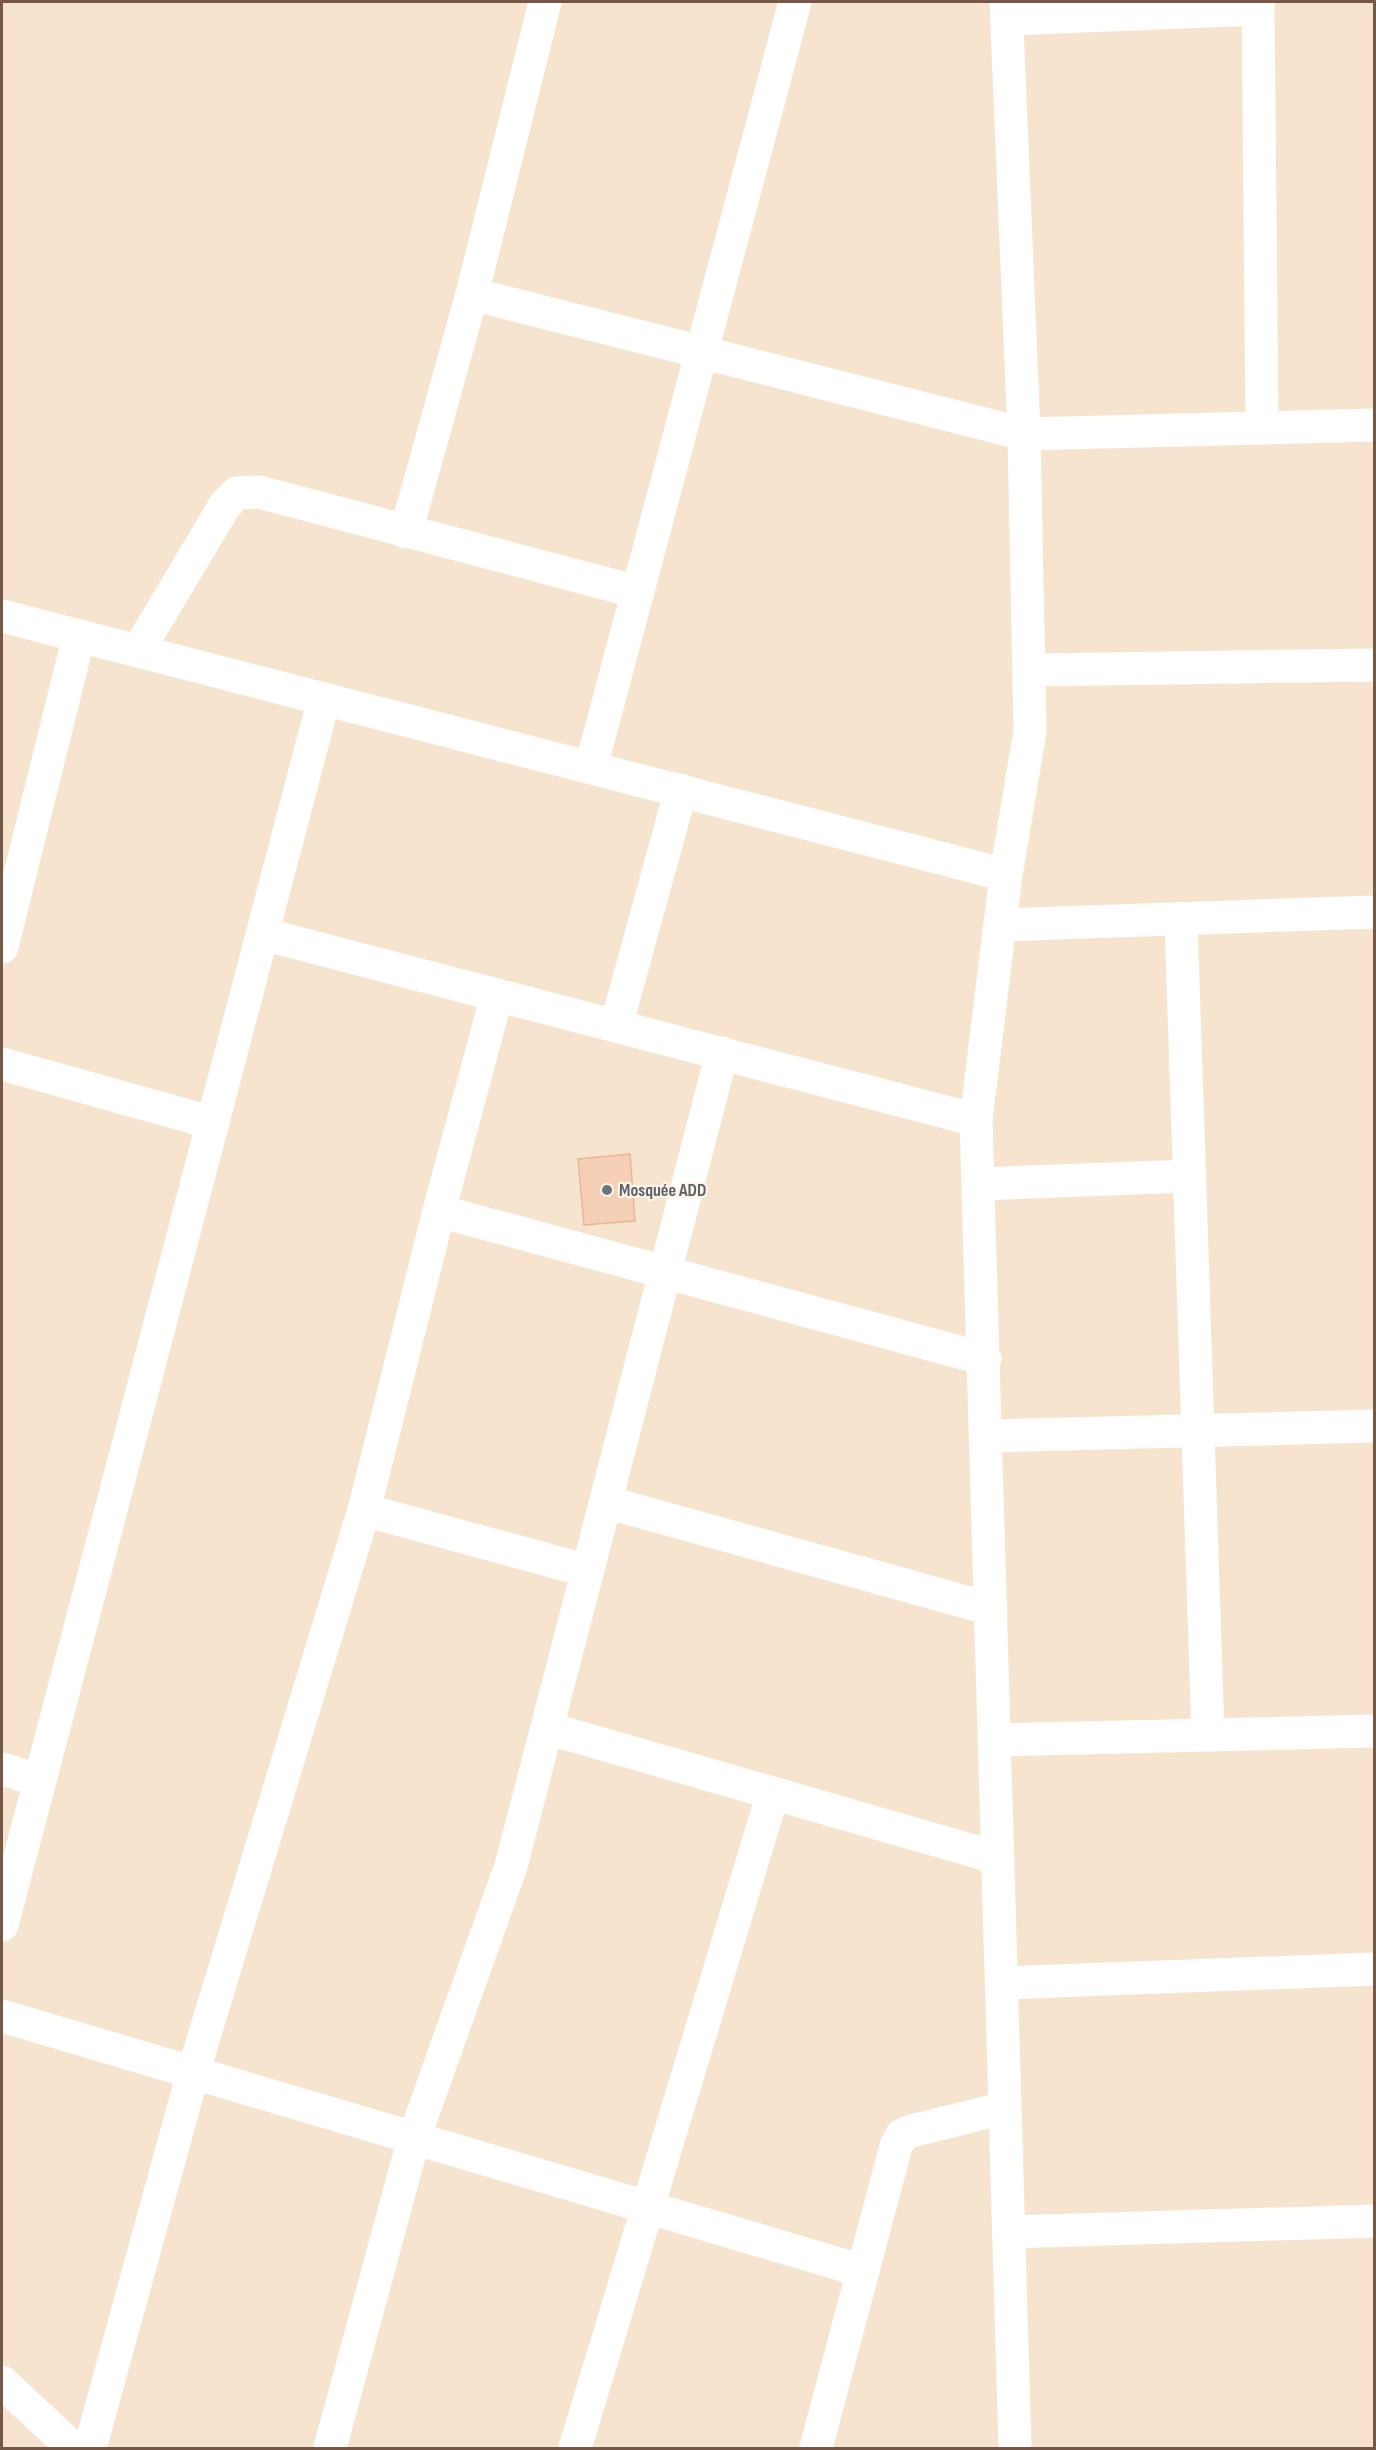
<svg xmlns="http://www.w3.org/2000/svg" width="1376" height="2450" viewBox="0 0 1376 2450" font-family="'Sofia Sans Condensed',sans-serif">
	<style>
		.residential { fill: #f6e4ce }
		.building { fill: #f5d0b6; stroke: #e8b695; stroke-width: 1.5 }
		.lines { fill: none; stroke-linecap: round; stroke-linejoin: round }
		.minor { stroke: #fff; stroke-width: 33 }
		.worship-dot { fill: #6b7280; stroke: #fff6e8; stroke-width: 2 }
		.labels { text-anchor: middle; dominant-baseline: central; stroke-width: 4.5; stroke-linejoin: round; paint-order: stroke }
		.worship-label { font-size: 18px; font-weight: bold; fill: #5b616d; stroke: #fff6e8; text-anchor: start }
	</style>
	<rect width="100%" height="100%" fill="#fef3e0"/>
	<rect class="residential" x="2" y="2" width="1372" height="2446"/>
	<path class="building" d="M630 1154 635 1221 584 1225 578 1159Z"/>
	<g class="lines">
		<g class="minor">
			<path d="M1006 2 1024 434 1030 731 1006 875 976 1120 1015 2448"/>
			<path d="M1258 2 1262 427"/>
			<path d="M1007 19 1258 9"/>
			<path d="M472 294 1024 434 1374 425"/>
			<path d="M406 532 472 294 545 2"/>
			<path d="M2 616 1006 875"/>
			<path d="M138 651 225 505 237 493 259 492 638 592"/>
			<path d="M1029 670 1374 665"/>
			<path d="M591 767 795 2"/>
			<path d="M1181 920 1208 1735"/>
			<path d="M1000 925 1374 912"/>
			<path d="M263 934 976 1120"/>
			<path d="M2 947 79 636"/>
			<path d="M616 1026 681 790"/>
			<path d="M2 1064 213 1123"/>
			<path d="M979 1184 1190 1176"/>
			<path d="M439 1211 985 1359"/>
			<path d="M987 1436 1374 1426"/>
			<path d="M606 1502 991 1609"/>
			<path d="M364 1510 588 1571"/>
			<path d="M547 1728 998 1858"/>
			<path d="M995 1740 1374 1731"/>
			<path d="M2 1769 39 1780"/>
			<path d="M2 1925 324 699"/>
			<path d="M1002 1983 1374 1969"/>
			<path d="M2 2016 863 2271"/>
			<path d="M1009 2232 1374 2221"/>
			<path d="M2 2382 73 2448"/>
			<path d="M90 2448 193 2073 364 1510 439 1211 497 995"/>
			<path d="M330 2448 414 2138 511 1866 722 1053"/>
			<path d="M575 2448 773 1793"/>
			<path d="M816 2448 896 2146 902 2135 911 2131 1005 2108"/>
		</g>
	</g>
	<circle class="worship-dot" cx="607" cy="1190" r="6"/>
	<g class="labels">
		<g class="worship-label">
			<text x="619" y="1190">Mosquée ADD</text>
		</g>
	</g>
	<rect width="1376" height="2450" fill="none" stroke="#765846" stroke-width="6"/>
</svg>
